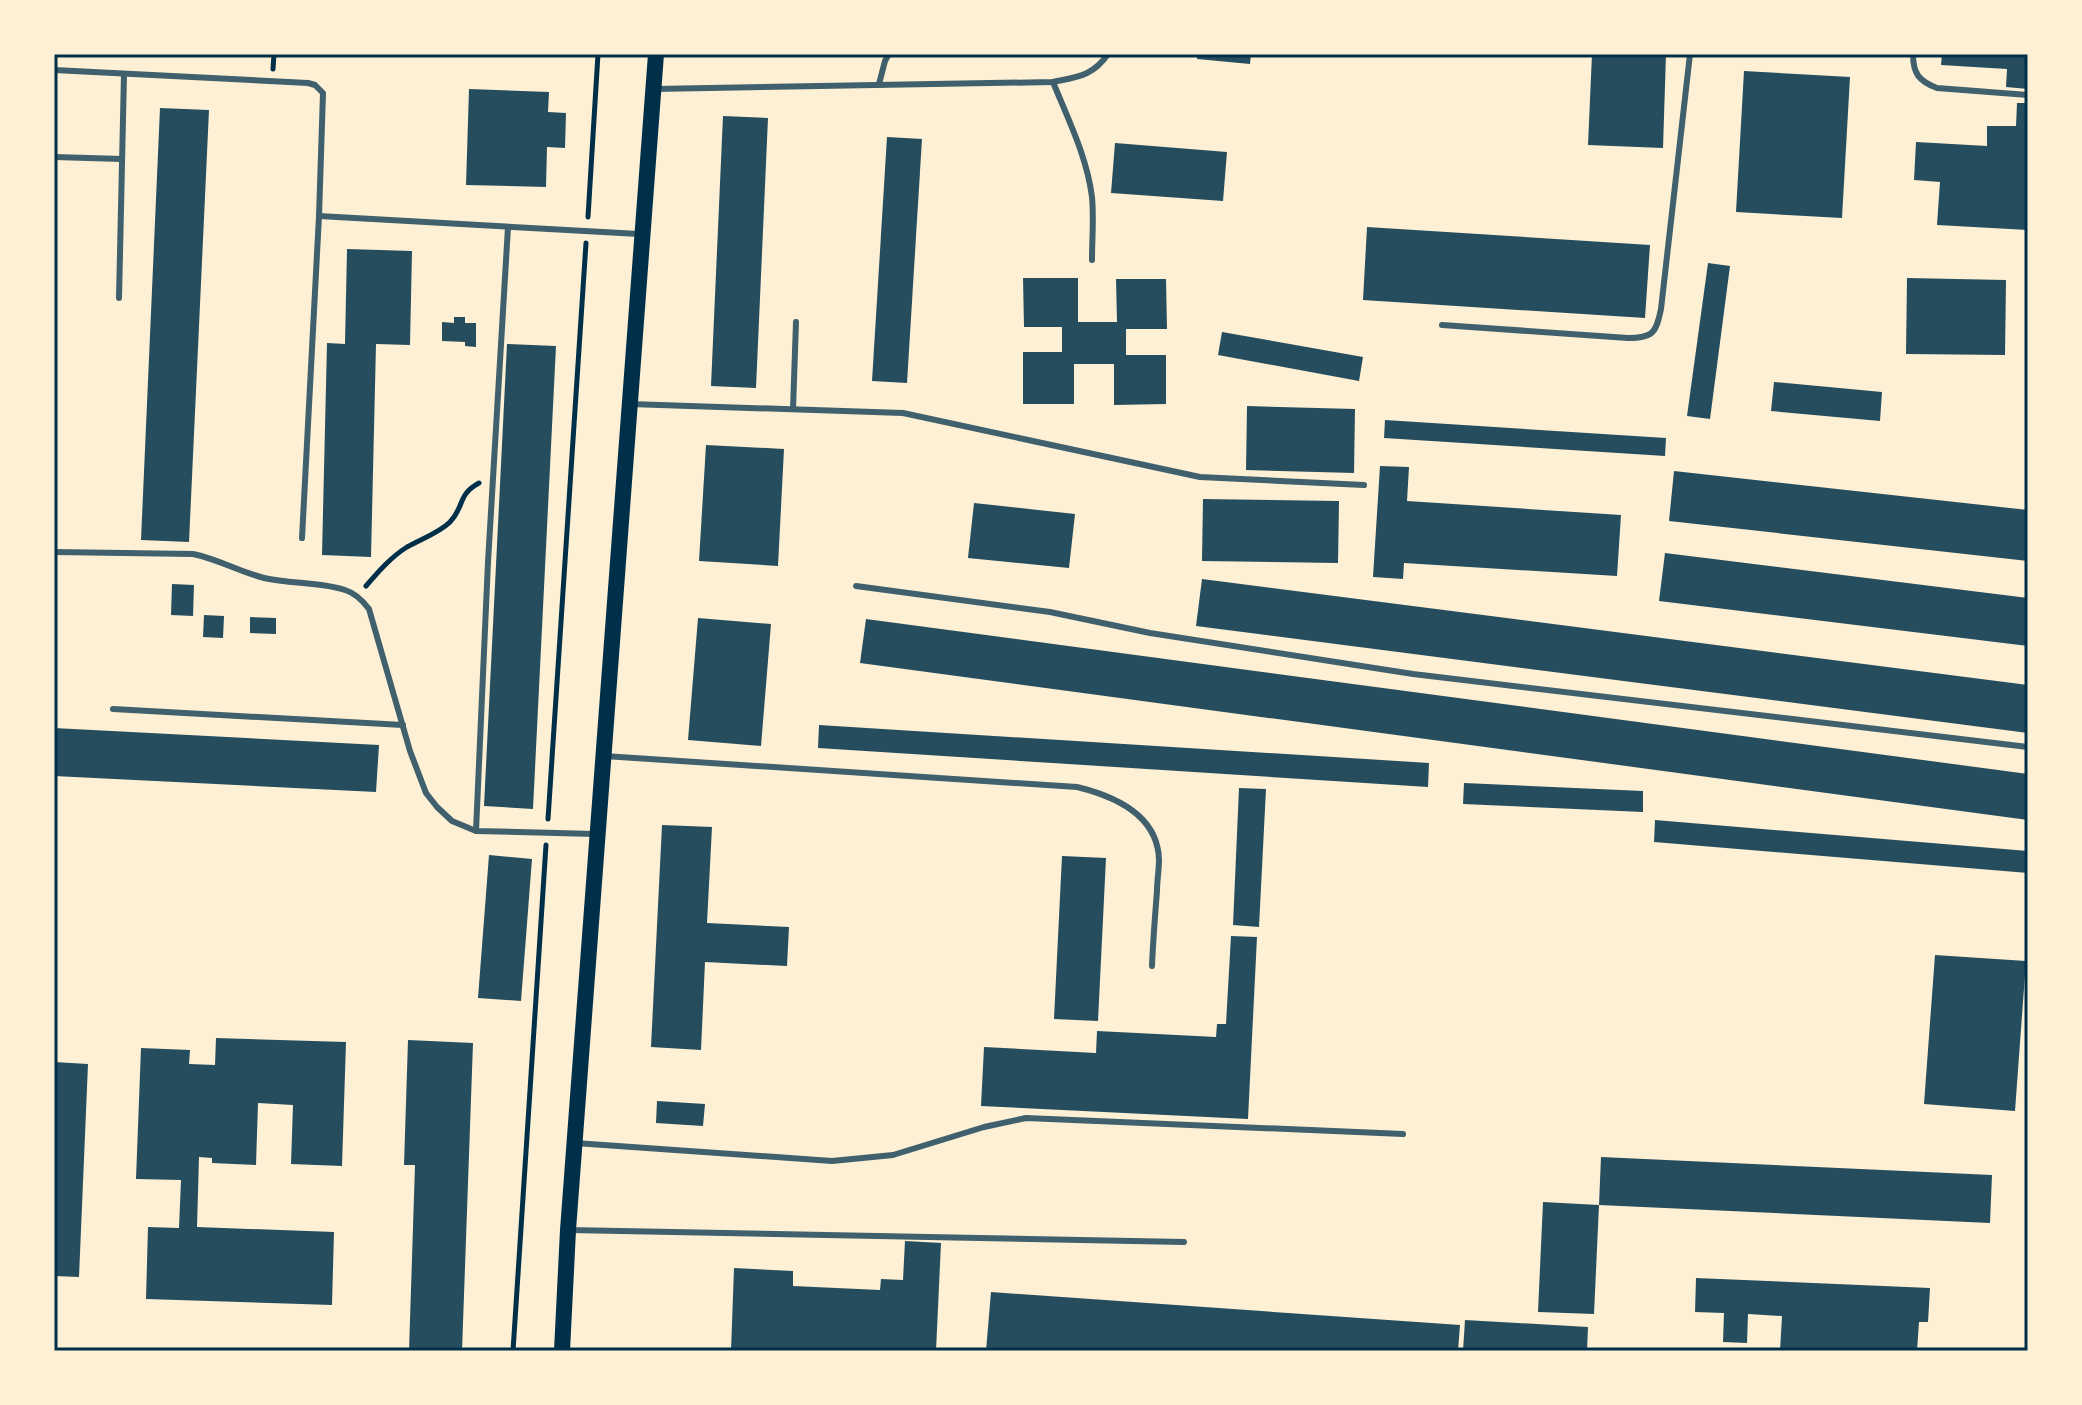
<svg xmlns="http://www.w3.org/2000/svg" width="2082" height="1405" viewBox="0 0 2082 1405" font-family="'Alegreya Sans',sans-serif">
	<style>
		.building { fill: #264d5e }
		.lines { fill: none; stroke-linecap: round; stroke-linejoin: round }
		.path { stroke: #003049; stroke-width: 5 }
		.service { stroke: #3f606c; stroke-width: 6 }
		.secondary { stroke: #003049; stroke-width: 16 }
		.neatline { fill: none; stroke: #003049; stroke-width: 3 }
	</style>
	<rect width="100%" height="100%" fill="#fdf0d5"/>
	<g class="building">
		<path d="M1197 54H1251L1250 64 1197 59Z"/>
		<path d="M1592 54H1666L1663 148 1588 145Z"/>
		<path d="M1942 54H2028V89L2006 87 2007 69 1941 65Z"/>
		<path d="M1744 71 1850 77 1842 218 1736 212Z"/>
		<path d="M469 89 549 92 548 112 566 113 565 148 547 147 546 187 466 185Z"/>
		<path d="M2017 103H2028V230L1937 225 1940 182 1914 180 1916 142 1987 146V126H2016Z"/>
		<path d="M160 108 209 110 189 542 141 540Z"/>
		<path d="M723 116 768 118 756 388 711 386Z"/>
		<path d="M887 137 922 139 907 383 872 381Z"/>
		<path d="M1115 143 1227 152 1223 201 1111 193Z"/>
		<path d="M1367 227 1650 245 1645 318 1363 300Z"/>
		<path d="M347 249 412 251 410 345 376 344 371 557 322 555 327 343 345 344Z"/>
		<path d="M1708 263 1730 266 1710 419 1687 416Z"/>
		<path d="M1023 278H1078V322H1117L1116 279H1166L1167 329H1126V355H1166V404L1114 405V364H1074V404H1023V352H1062V327H1024Z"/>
		<path d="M1907 278 2006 280 2005 355 1906 354Z"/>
		<path d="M454 317H465V323H476V347L465 346V342L442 341V322L454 323Z"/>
		<path d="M1222 332 1363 357 1359 381 1218 355Z"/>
		<path d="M507 344 556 346 533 809 484 806Z"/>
		<path d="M1774 382 1882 392 1880 421 1771 411Z"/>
		<path d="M1247 406 1355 409 1354 473 1246 470Z"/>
		<path d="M1385 420 1666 438 1665 456 1384 438Z"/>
		<path d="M706 445 784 449 778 566 699 561Z"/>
		<path d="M1380 466 1409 467 1407 501 1621 515 1617 576 1404 563 1403 579 1373 577Z"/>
		<path d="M1674 471 2028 510V561L1669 521Z"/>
		<path d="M1203 499 1339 501 1338 563 1202 561Z"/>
		<path d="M974 503 1075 514 1069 568 968 558Z"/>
		<path d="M1665 553 2028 598V646L1659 601Z"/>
		<path d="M1202 579 2028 685V733L1196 626Z"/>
		<path d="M172 584 194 585 193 616 171 615Z"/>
		<path d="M204 615 224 616 223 638 203 637Z"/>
		<path d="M250 617 276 618V634L250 633Z"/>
		<path d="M698 618 771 624 761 746 688 740Z"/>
		<path d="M866 619 2028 774V820L860 663Z"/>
		<path d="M819 725 1429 763 1428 787 818 748Z"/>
		<path d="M54 728 379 745 376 792 54 776Z"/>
		<path d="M1464 783 1643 791V812L1463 804Z"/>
		<path d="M1239 788 1266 789 1259 927 1233 925Z"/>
		<path d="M1655 820 2028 851V873L1654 842Z"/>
		<path d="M662 825 712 827 707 923 789 927 787 966 705 962 701 1050 651 1047Z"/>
		<path d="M489 855 532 859 521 1001 478 998Z"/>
		<path d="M1062 856 1106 858 1098 1021 1054 1019Z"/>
		<path d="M1231 936 1257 937 1248 1119 981 1106 984 1047 1096 1053 1097 1031 1216 1037 1217 1024H1226Z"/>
		<path d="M1935 955 2026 961 2015 1111 1924 1104Z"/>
		<path d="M216 1038 346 1042 342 1166 291 1164 293 1105 258 1103 256 1165 212 1163V1158L199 1157 197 1227 334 1232 332 1305 146 1299 148 1227 179 1228 181 1180 136 1179 141 1048 190 1050 189 1064 215 1065Z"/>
		<path d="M408 1040 473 1043 462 1351H409L415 1165H404Z"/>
		<path d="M54 1062 88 1064 79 1277 54 1276Z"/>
		<path d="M657 1101 705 1104 703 1126 656 1123Z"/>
		<path d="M1601 1157 1992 1175 1990 1223 1599 1205Z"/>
		<path d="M1543 1202 1599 1205 1594 1314 1538 1312Z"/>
		<path d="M905 1241 941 1243 936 1351H731L734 1268 793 1271V1286L880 1290 881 1279 903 1280Z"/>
		<path d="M1696 1278 1930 1288 1928 1322H1919L1917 1351H1780L1782 1316 1748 1314 1747 1343 1723 1342 1724 1313 1695 1312Z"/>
		<path d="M991 1292 1460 1325 1458 1351H986Z"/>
		<path d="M1465 1320 1588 1327 1587 1351H1463Z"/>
	</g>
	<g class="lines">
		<g class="path">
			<path d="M273 69 274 54"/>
			<path d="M588 217 598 54"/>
			<path d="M366 586C378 572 391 557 407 547 421 539 439 533 450 522 465 506 457 495 479 483"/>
			<path d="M548 819 586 243"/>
			<path d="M513 1351 546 845"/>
		</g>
		<g class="service">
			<path d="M1913 54C1913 74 1919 81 1937 88L2028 95"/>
			<path d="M54 70 308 83 315 85 323 93 319 216 302 538"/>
			<path d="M1053 82C1068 119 1087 157 1092 197 1094 218 1092 239 1092 260"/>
			<path d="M879 84 885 61 889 54"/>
			<path d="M654 89 1053 82C1077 77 1093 76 1108 54"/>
			<path d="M54 157 122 159"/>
			<path d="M319 216 639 234"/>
			<path d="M119 298 124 74"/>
			<path d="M1442 325 1628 338C1653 338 1656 333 1661 309L1690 54"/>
			<path d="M630 404 903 413 1200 477 1364 485"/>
			<path d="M793 409 796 322"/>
			<path d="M54 552 193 554C218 559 240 572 264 578 290 584 321 582 345 590 355 593 363 601 369 609L410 751 426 793 437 807 452 821 476 831 595 834"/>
			<path d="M856 586 1050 612 1150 633 1413 674 2028 747"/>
			<path d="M113 709 403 725"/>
			<path d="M604 756 1077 787C1114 796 1158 815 1159 860 1159 870 1157 881 1157 891 1155 916 1153 941 1152 966"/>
			<path d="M476 831 488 562 508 227"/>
			<path d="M575 1143 832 1161 893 1155 984 1127 1026 1118 1403 1134"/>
			<path d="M568 1230 1184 1242"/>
		</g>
		<path class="secondary" d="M562 1351 568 1230 656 54"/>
	</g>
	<rect width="2082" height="1405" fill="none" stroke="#fdf0d5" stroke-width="112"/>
	<rect x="56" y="56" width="1970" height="1293" class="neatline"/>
</svg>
